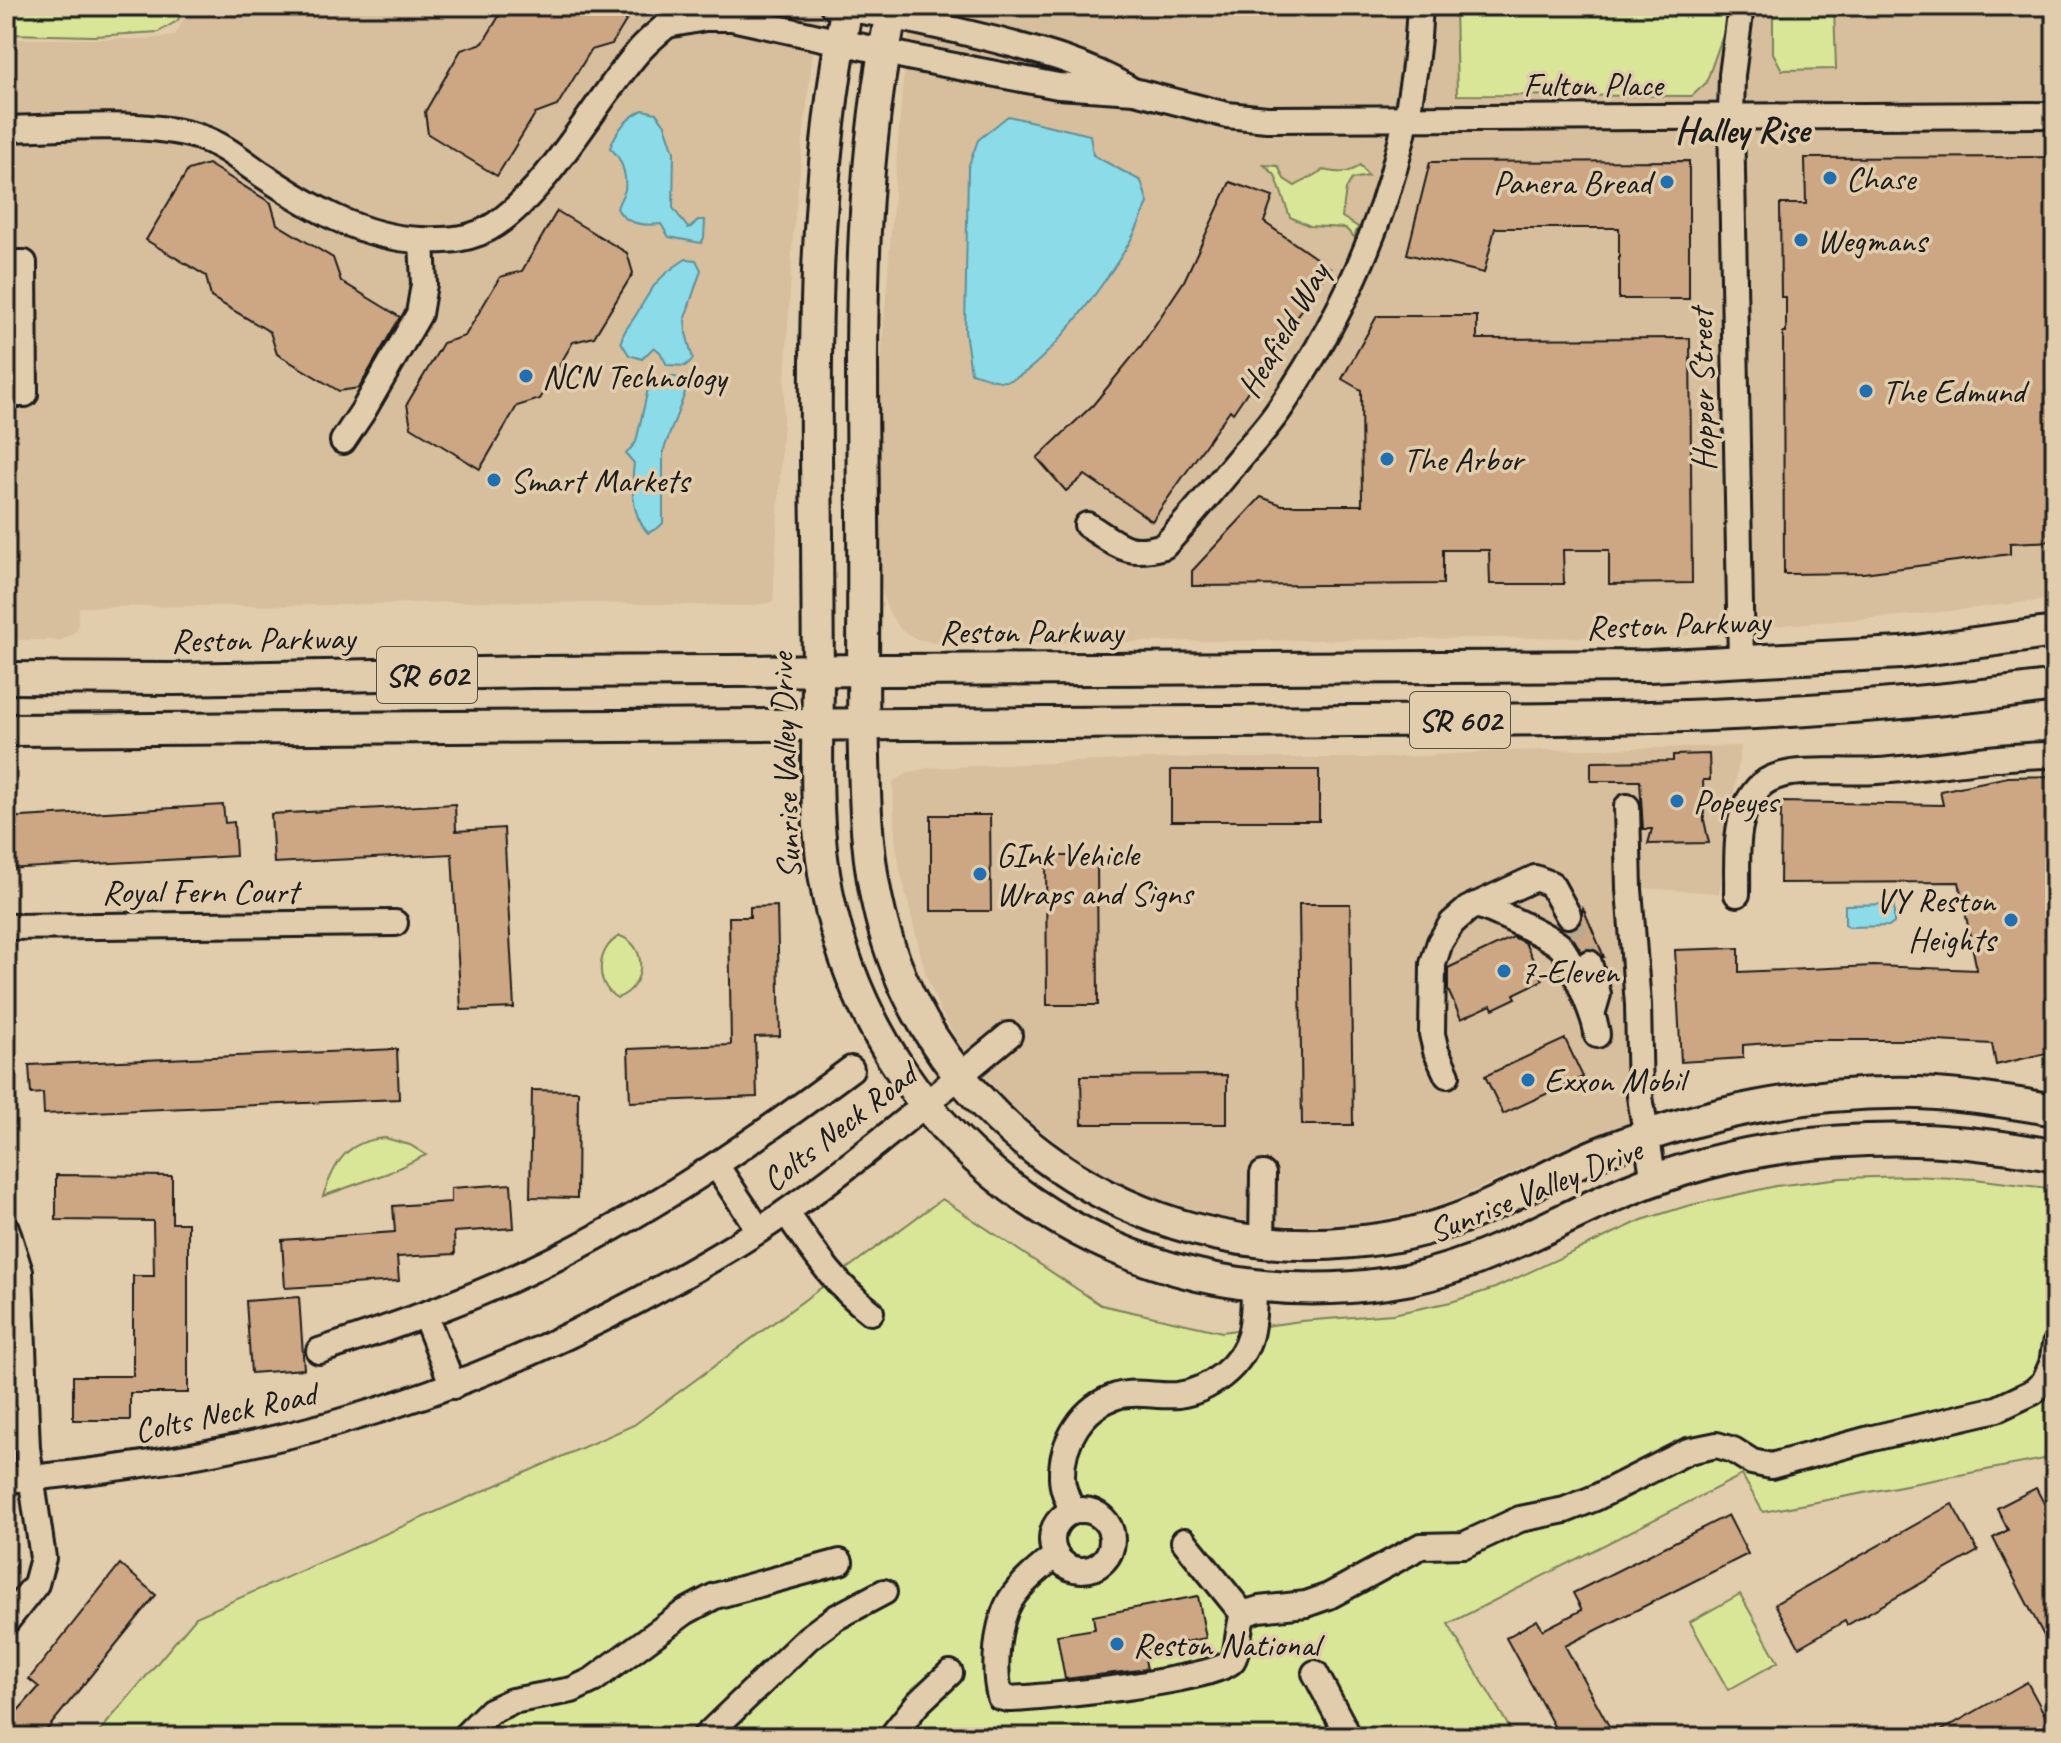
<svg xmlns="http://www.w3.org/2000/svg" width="2061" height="1743" viewBox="0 0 2061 1743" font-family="Caveat,sans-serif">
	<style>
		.built { fill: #d7be9c }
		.green { fill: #d9e698; stroke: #7a815a; stroke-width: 2 }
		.water { fill: #8cdbe9; stroke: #5f8f97; stroke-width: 2 }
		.building { fill: #cda784; stroke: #1c1c1c; stroke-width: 2 }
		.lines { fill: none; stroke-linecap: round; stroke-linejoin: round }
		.minor-tunnel { stroke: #baa98e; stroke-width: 24; stroke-dasharray: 24 12; stroke-linecap: butt }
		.minor-casing { stroke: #1c1c1c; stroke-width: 30 }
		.major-casing { stroke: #1c1c1c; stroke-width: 36 }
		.minor { stroke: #e1ccab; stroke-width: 24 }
		.major { stroke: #e1ccab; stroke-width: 30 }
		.poi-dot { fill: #1f6fb2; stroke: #e1ccab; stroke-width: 3 }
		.labels { text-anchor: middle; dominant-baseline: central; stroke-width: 7; stroke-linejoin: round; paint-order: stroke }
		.shield { fill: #e1ccab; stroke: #575147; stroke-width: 2 }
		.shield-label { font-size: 32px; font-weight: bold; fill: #1c1c1c }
		.street-label { font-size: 34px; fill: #1c1c1c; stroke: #e1ccab }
		.poi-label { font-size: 34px; fill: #1c1c1c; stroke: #e1ccab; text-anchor: start }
		.neighbourhood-label { font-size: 36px; font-weight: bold; fill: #1c1c1c; stroke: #e1ccab }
	</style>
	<rect width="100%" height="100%" fill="#e1ccab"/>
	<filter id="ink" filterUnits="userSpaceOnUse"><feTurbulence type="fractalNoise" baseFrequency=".0125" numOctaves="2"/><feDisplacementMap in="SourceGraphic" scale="16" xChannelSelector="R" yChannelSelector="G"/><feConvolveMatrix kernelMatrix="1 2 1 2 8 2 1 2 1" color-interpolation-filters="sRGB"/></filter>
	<g filter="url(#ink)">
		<g class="built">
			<path d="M190 6H821L812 56 793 234 773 602 749 606 491 601 338 605 79 607 77 630 62 640H6V39H147L175 36Z"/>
			<path d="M913 6H2055V599L1913 615 1792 624 1685 636 942 644 917 639 901 630 888 611 881 588 879 389 902 91Z"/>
			<path d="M1741 746 1719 893 1628 887 1637 1119 1579 1141 1454 1200 1419 1212 1354 1224 1281 1225 1222 1217 1187 1208 1150 1196 1093 1169 1036 1127 1001 1095 959 1043 941 1012 926 975 900 870 895 838 893 782 908 773 927 768 1176 758H1386L1503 751Z"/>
		</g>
		<g class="green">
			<path d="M6 6H187L177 21 158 32 94 36 6 34Z"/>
			<path d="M1455 6H1728V21L1706 83 1692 96 1457 95Z"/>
			<path d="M1773 6H1834L1836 69 1782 70 1773 53Z"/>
			<path d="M1264 165 1278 166 1284 179 1295 186 1323 170C1339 173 1348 175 1360 165L1368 176 1352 179 1346 189 1342 217 1358 227 1354 237 1345 228 1310 226 1290 217 1275 175Z"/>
			<path d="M620 936C649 946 646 988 617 998 594 984 596 948 620 936Z"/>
			<path d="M385 1138 410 1145 426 1155 388 1173 323 1196C335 1162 346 1141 385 1138Z"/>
			<path d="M1911 1176 1975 1179 2055 1189V1457L1763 1512 1742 1475 1448 1624 1515 1737H95L196 1617 634 1425 942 1199 1101 1305 1222 1332 1301 1321 1393 1314 1451 1302 1495 1288 1642 1220 1687 1206 1776 1186 1841 1178Z"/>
			<path d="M1740 1594 1778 1662 1728 1690 1690 1622Z"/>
		</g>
		<g class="water">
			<path d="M643 110 656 113 665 125 674 152 673 208 688 228 691 227 698 220H705L704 238 701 243 669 237 661 224C644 226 625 225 617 208 619 202 623 195 625 190 627 174 621 157 610 148 616 131 626 118 643 110Z"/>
			<path d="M1008 116 1090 135 1093 155 1141 181 1148 203C1142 216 1137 230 1129 243 1112 274 1041 375 1007 381 997 383 981 375 971 373L965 331 968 168 978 140Z"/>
			<path d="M686 259 696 260 701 270 685 318 686 333 693 359 685 366 667 365 660 352 654 347 642 359 629 355 621 342C623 330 630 325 636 315 652 287 657 277 686 259Z"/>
			<path d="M670 376 684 379 686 390 663 452V523L658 528 648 533C631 515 631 486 634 463L626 454 636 442 648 389Z"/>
			<path d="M1894 904V923L1890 926 1849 927 1845 924V905Z"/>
		</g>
		<g class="building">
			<path d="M505 6H635L612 44 591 50 557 106 535 114 497 176 428 134 425 112 461 50 483 43Z"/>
			<path d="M2055 157V541L2010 543V554L1863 573 1784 574 1783 332H1786V297H1781L1780 204H1806L1805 158Z"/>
			<path d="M1689 161V299H1619V228H1495L1484 273 1407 254 1430 162Z"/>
			<path d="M208 164 271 203 277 224 333 258 341 281 400 317 359 388 339 391 277 354 270 332 211 297 206 276 146 240 188 170Z"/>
			<path d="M1230 182 1273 197 1264 222 1330 268 1254 377 1256 379 1233 413 1230 410 1152 521 1085 475 1066 491 1037 458 1093 405 1141 346 1184 281Z"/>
			<path d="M557 211 627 253 633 273 594 337 573 342 540 399 517 406 480 469 411 427 407 404 443 343 465 336 500 277 522 271Z"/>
			<path d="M1377 316H1477V339L1690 338 1692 583 1609 584V550H1563L1564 584H1490L1489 550H1443V584L1192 586V571L1261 497 1282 505H1362L1361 390 1342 379Z"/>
			<path d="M1709 754 1710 780H1703L1704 820 1709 843 1648 844 1652 829H1643L1640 781H1591V762L1673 761V755Z"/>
			<rect x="1171" y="770" width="148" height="51"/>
			<path d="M2055 776V939H2045L2055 989V1051L1996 1065 1992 1044 1919 1040H1807L1743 1045V1058L1681 1062 1675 950 1739 948V972L1873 966 1977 970 1959 882 1780 883 1781 802 1943 805 1940 791 2008 777Z"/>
			<path d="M455 804 456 831 504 828 514 1008 461 1010 452 854 274 863 271 814Z"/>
			<path d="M223 805 225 823 234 822 236 856 6 869V818Z"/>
			<path d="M931 815H990L991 911H931Z"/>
			<path d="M1046 856H1097L1098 1005H1047Z"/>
			<path d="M1299 904H1350L1353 1125H1302Z"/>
			<path d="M777 906 780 1036 755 1037 757 1097 630 1102 628 1049 731 1045 729 917H750V907Z"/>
			<path d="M1583 908 1604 957H1603L1593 949 1581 951 1573 938 1562 928H1574L1580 923Z"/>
			<path d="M1513 937 1525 943 1543 980 1514 994 1516 998 1493 1009 1491 1005 1461 1019 1448 990V968Z"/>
			<path d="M1565 1039 1583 1077 1503 1114 1485 1076Z"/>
			<path d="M397 1049 399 1099 44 1114 43 1093 31 1094 29 1065Z"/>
			<path d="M1227 1075V1124H1082L1081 1076Z"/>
			<path d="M532 1090 578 1091 577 1198 530 1197Z"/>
			<path d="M56 1175 172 1176V1223H188V1393H130V1420H73V1376H133V1276H154L153 1221 56 1220Z"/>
			<path d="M511 1184 514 1228 454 1232 455 1254 397 1257 399 1281 285 1288 282 1240 395 1232 393 1206 451 1202V1188Z"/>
			<path d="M299 1297 304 1369 251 1373 246 1301Z"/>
			<path d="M2036 1488 2048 1511 2044 1513 2055 1534V1657L1993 1538 2008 1530 1997 1508Z"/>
			<path d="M1952 1504 1978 1551 1847 1625 1845 1621 1799 1647 1775 1604Z"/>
			<path d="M1728 1515 1748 1554 1565 1646 1615 1737H1560L1506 1638 1537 1620 1543 1630 1582 1610 1573 1593Z"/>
			<path d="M120 1564 156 1595 41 1737H6V1724L39 1687 29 1679Z"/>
			<path d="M1198 1596 1206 1638 1143 1650 1147 1669 1065 1679 1057 1635 1095 1629 1093 1616Z"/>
			<path d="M2027 1682 2051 1726 2032 1737H1930Z"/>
		</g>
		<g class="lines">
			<path class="minor-tunnel" d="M1568 915 1589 963"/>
			<g class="minor-casing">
				<g id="minor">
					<path d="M833 6C888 15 941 26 996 40 1042 52 1086 63 1128 88"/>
					<path d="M1741 6 1732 75 1731 117 1741 662"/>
					<path d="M667 25 705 18H732L913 58 1058 86 1134 91 1227 115 1267 119 2055 115"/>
					<path d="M6 129C63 128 146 120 199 137 222 144 241 160 261 174 309 206 361 238 421 240 447 241 473 240 496 224 550 187 594 103 638 52 650 38 665 27 679 15"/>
					<path d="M6 263H24L25 394H6"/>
					<path d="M343 441 363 411 419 314 424 284 422 240"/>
					<path d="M1087 525C1119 545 1126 557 1164 546 1192 516 1217 485 1243 454 1256 439 1270 424 1281 407 1363 286 1414 153 1420 6"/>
					<path d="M1627 807 1629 889 1638 1005 1640 1097 1654 1181"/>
					<path d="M1737 894C1738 858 1732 817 1758 788 1766 779 1779 775 1791 773 1819 769 1849 773 1877 771 1937 767 1995 755 2055 755"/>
					<path d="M1475 905C1490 908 1551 937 1561 947 1570 957 1597 1021 1597 1035"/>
					<path d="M6 927 395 923"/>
					<path d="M1589 963 1598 994 1593 1011"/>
					<path d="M1447 1075 1436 1051 1432 1034 1433 964 1440 942 1452 923 1468 909 1535 878 1551 884 1568 915"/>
					<path d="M716 1165 759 1230"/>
					<path d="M786 1212C813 1251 833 1283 871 1312"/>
					<path d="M6 1228 20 1272 27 1448 43 1558 36 1584 6 1622"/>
					<path d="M1262 1243 1263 1174"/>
					<path d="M425 1315 453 1386"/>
					<path d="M319 1351C400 1325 481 1296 558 1257 662 1205 757 1139 851 1069"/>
					<path d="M6 1480C237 1461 436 1409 641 1299 691 1272 741 1244 786 1212 864 1157 936 1095 1009 1035"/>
					<circle cx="1082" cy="1540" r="30"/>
					<path d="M1073 1512C1068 1501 1062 1489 1062 1477 1061 1442 1083 1406 1117 1396 1135 1390 1158 1397 1178 1395 1209 1391 1242 1366 1250 1335 1254 1319 1254 1302 1254 1286"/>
					<path d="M1056 1555C1040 1568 1022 1582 1011 1599 996 1624 993 1670 1000 1697L1008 1699C1042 1698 1214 1681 1232 1661 1238 1654 1238 1627 1243 1614L1184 1541"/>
					<path d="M1243 1614 1259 1609 1306 1604 1329 1596 1421 1546 1464 1545 1520 1519 1565 1510 1595 1498 1688 1451 1717 1445 1733 1450 1752 1462 1771 1466 1873 1438 1997 1409 2033 1392 2044 1382 2052 1364 2055 1345"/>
					<path d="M1315 1673 1349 1737"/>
					<path d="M464 1737 490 1711 512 1701 572 1690 593 1680 685 1612 715 1596 840 1562"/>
					<path d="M705 1737 808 1638 835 1618 884 1592"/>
					<path d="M891 1737 918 1703 950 1673"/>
				</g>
			</g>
			<g class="major-casing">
				<g id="major">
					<path d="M847 6C813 179 814 357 817 533 817 583 818 634 818 685 817 755 814 827 828 896 882 1156 1127 1321 1388 1283 1478 1270 1546 1224 1628 1190 1760 1135 1915 1127 2055 1156"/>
					<path d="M893 6C856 174 862 345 863 516 864 596 862 676 864 756 865 809 867 862 880 914 931 1124 1140 1264 1352 1242 1390 1239 1427 1231 1463 1217 1509 1199 1551 1173 1597 1154 1699 1113 1810 1090 1919 1093 1965 1095 2010 1102 2055 1110"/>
					<path d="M6 678 175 679 531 672 1649 666 1901 653 2055 632"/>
					<path d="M6 730C408 729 810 727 1212 722 1493 719 1775 725 2055 686"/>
				</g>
			</g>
			<use href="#minor" class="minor"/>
			<use href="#major" class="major"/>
		</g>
	</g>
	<g class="poi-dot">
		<circle cx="1830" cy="178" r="8"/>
		<circle cx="1667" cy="182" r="8"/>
		<circle cx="1801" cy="240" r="8"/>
		<circle cx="526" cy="376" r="8"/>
		<circle cx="1866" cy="391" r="8"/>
		<circle cx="1387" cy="459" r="8"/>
		<circle cx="494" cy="480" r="8"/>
		<circle cx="1677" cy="801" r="8"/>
		<circle cx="980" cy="874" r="8"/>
		<circle cx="2011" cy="920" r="8"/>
		<circle cx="1504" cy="971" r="8"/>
		<circle cx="1528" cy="1080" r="8"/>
		<circle cx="1117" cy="1644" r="8"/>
	</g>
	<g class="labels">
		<g class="shield">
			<rect x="377" y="647" width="100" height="56" rx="6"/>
			<rect x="1410" y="692" width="100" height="56" rx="6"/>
		</g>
		<g class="shield-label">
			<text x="427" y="675">SR 602</text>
			<text x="1460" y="720">SR 602</text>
		</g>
		<g class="street-label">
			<text x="1593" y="84">Fulton Place</text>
			<text transform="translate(1283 330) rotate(-60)">Heafield Way</text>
			<text transform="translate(1702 390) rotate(-91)">Hopper Street</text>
			<text transform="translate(1678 624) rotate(-2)">Reston Parkway</text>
			<text x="1031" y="631">Reston Parkway</text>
			<text transform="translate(263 639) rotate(-1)">Reston Parkway</text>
			<text transform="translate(785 766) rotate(-92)">Sunrise Valley Drive</text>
			<text x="200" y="891">Royal Fern Court</text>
			<text transform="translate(839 1127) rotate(-38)">Colts Neck Road</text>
			<text transform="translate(1535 1190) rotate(-22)">Sunrise Valley Drive</text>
			<text transform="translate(225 1412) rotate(-12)">Colts Neck Road</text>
		</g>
		<g class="poi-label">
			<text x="1846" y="178">Chase</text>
			<text x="1651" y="182" text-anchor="end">Panera Bread</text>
			<text x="1817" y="240">Wegmans</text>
			<text x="542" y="376">NCN Technology</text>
			<text x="1882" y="391">The Edmund</text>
			<text x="1403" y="459">The Arbor</text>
			<text x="510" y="480">Smart Markets</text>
			<text x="1693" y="801">Popeyes</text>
			<text x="996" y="854">GInk Vehicle<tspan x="996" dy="39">Wraps and Signs</tspan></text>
			<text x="1995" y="900" text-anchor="end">VY Reston<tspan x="1995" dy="39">Heights</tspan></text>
			<text x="1520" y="971">7-Eleven</text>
			<text x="1544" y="1080">Exxon Mobil</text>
			<text x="1133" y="1644">Reston National</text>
		</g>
		<g class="neighbourhood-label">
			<text x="1742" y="130">Halley Rise</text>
		</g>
	</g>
	<rect width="2061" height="1743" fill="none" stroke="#e1ccab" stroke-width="32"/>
	<rect x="16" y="16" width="2029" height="1711" fill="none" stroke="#1c1c1c" stroke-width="3" filter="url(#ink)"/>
</svg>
